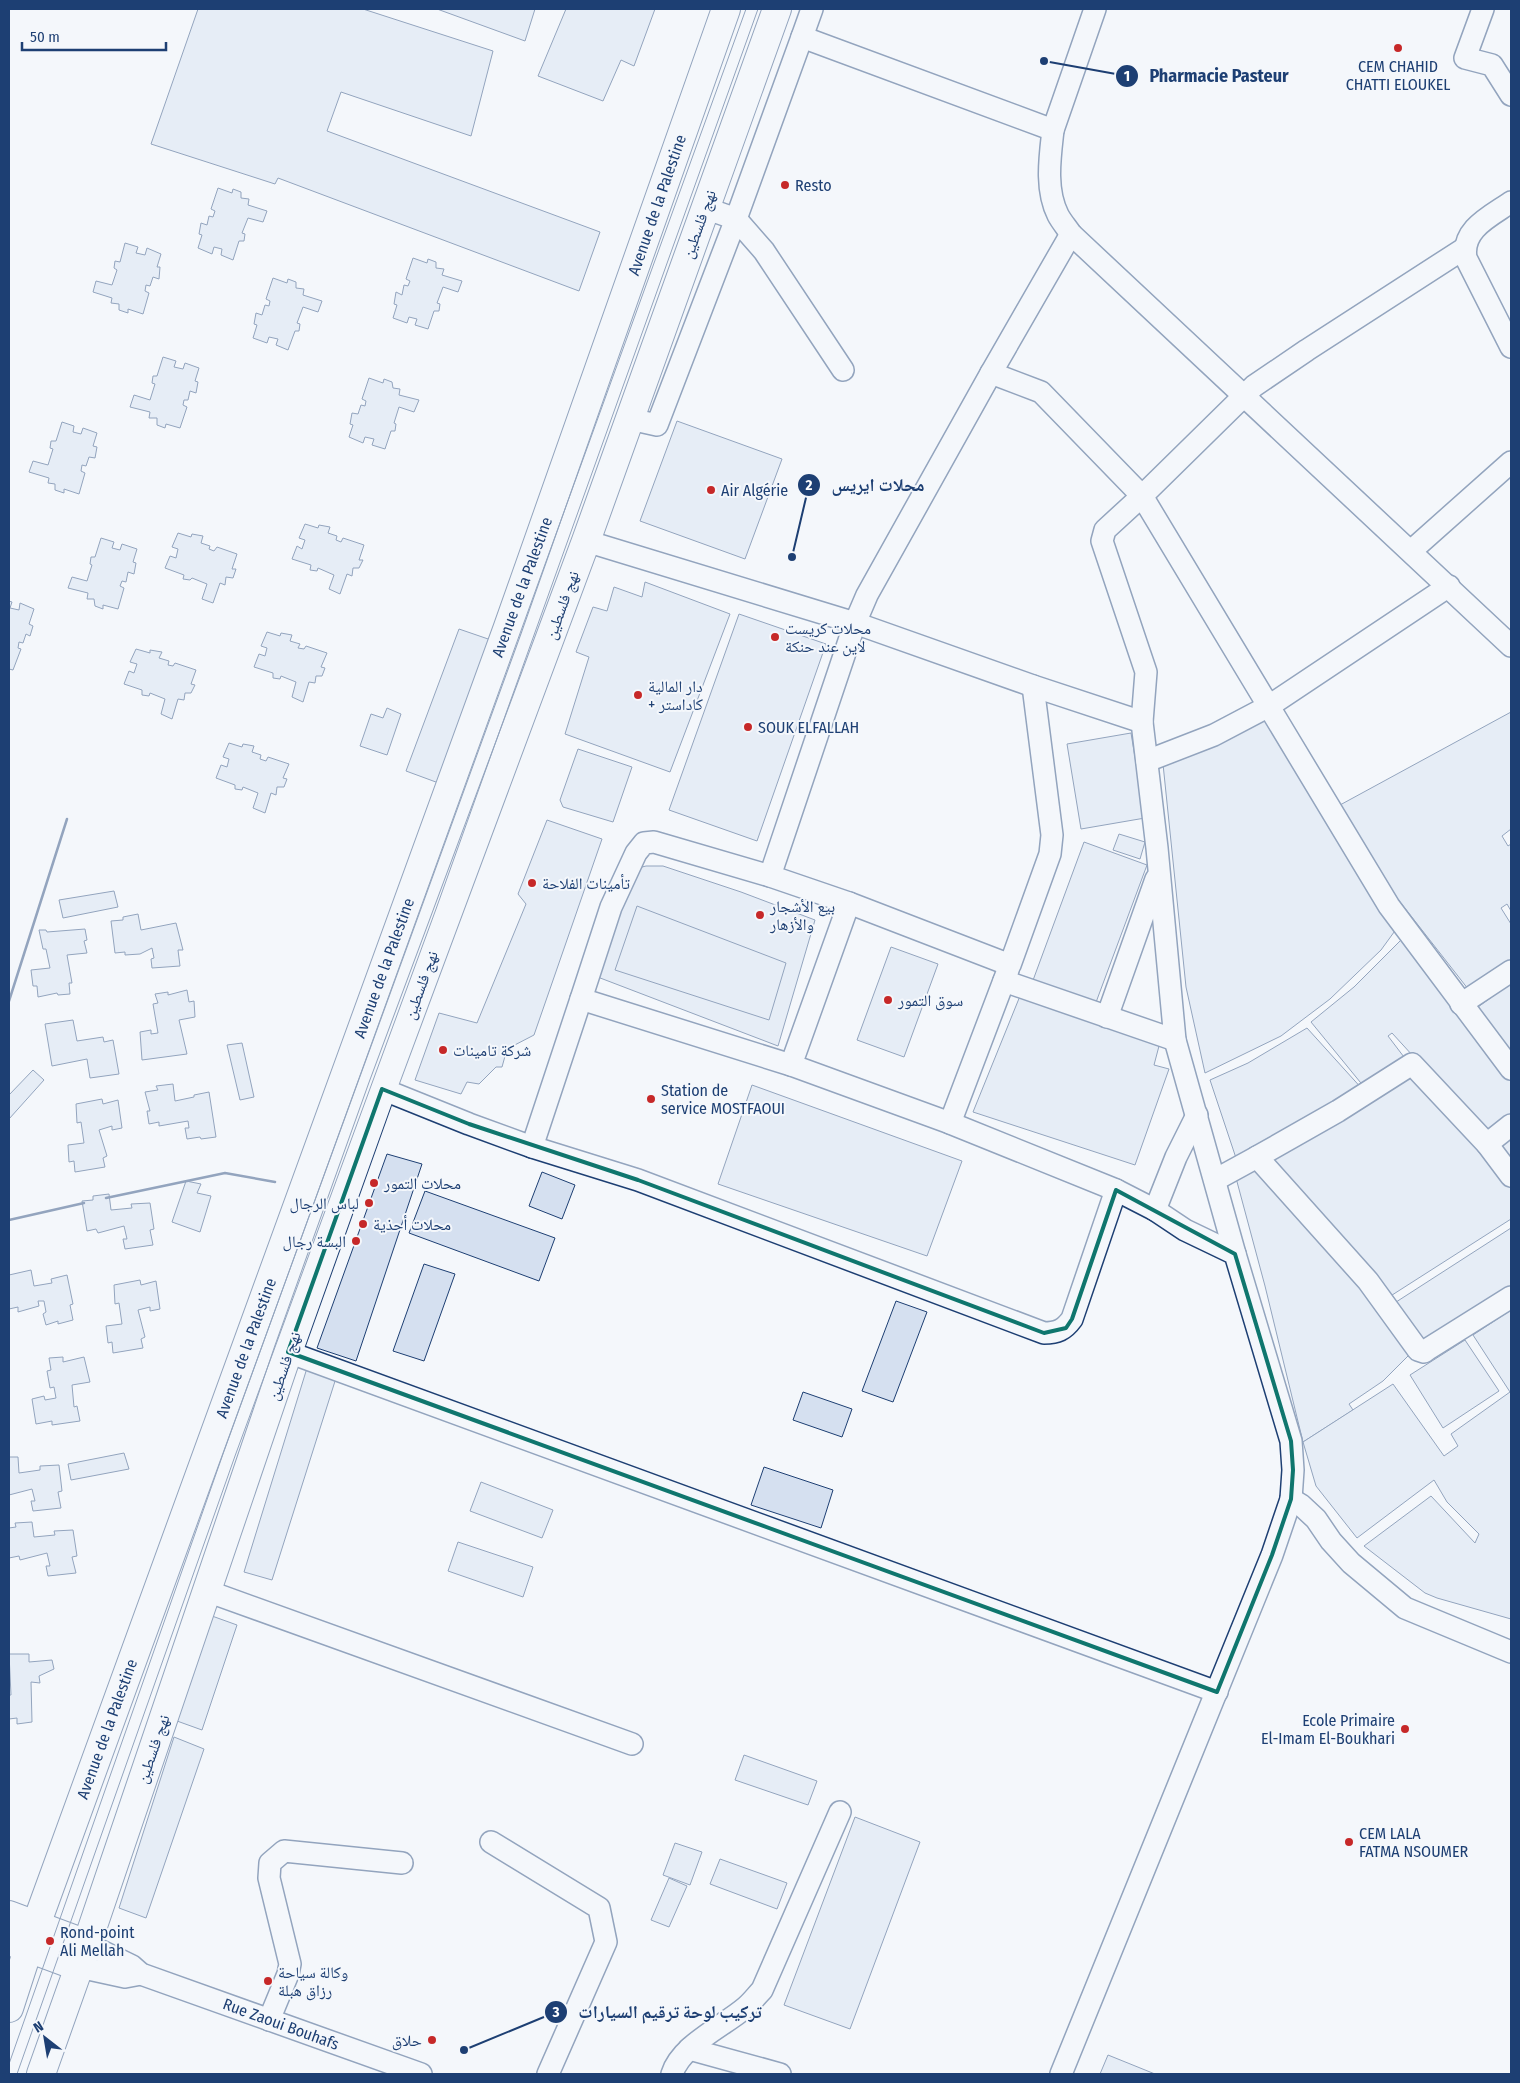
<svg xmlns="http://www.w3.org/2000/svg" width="1520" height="2083" viewBox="0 0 1520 2083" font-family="'Fira Sans Condensed','Noto Naskh Arabic',sans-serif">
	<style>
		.building { fill: #d5e0f0; stroke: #1d3f73 }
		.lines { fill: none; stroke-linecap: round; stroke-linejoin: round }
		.minor-casing { stroke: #1d3f73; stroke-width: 24 }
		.major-casing { stroke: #1d3f73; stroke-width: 30 }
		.minor { stroke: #f4f7fb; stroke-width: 21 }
		.major { stroke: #f4f7fb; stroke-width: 28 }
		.tram { stroke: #1d3f73; stroke-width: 1 }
		.wall { stroke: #1d3f73; stroke-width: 2.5 }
		.marked { fill: none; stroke: #0f766e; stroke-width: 4; stroke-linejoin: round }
		.poi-dot { fill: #c62828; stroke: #f4f7fb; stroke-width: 2 }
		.labels { text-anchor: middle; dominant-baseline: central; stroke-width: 4; stroke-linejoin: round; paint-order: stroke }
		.poi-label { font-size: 16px; fill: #1d3f73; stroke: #f4f7fb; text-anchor: start }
		.street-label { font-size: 16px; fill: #1d3f73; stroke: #f4f7fb }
		.leader { fill: none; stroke: #1d3f73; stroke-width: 2 }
		.callout-dot { fill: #1d3f73; stroke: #f4f7fb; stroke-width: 2 }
		.mark-label { font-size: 15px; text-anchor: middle; font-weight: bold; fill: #fff }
		.callout-label { font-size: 18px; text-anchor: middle; font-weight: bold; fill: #1d3f73; stroke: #f4f7fb; stroke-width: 4; stroke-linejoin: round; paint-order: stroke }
	</style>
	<rect width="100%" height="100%" fill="#f4f7fb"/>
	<g class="building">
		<path d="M198 9H363L493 51 471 136 341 92 327 131 600 232 579 291 278 178 275 184 151 144Z"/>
		<path d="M437 9H535L525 41Z"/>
		<path d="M566 9H655L634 66 621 60 603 101 538 76Z"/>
		<path d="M218 188 232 193 233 189 241 192V198L249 199 248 205 267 211 263 222 248 218 242 233 245 234 244 241H239L233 260 221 255 222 249 214 247 212 254 198 248 202 235 199 234 201 223 207 225 209 216 213 217 215 211 211 209Z"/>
		<path d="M125 243 138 247 136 253 145 255 147 248 161 254 157 267H160L159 279 153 277 150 286 146 285 145 291 149 293 143 314 128 309V313L119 310V304L111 303 112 298 93 292 96 281 112 285 117 270 114 268 115 261 120 262Z"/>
		<path d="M413 258 427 263 428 259 436 262V268L444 269 442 275 462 281 458 292 443 287 437 303 440 304 439 311H434L428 329 415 325 417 319 409 317 407 323 393 318 397 305 394 304 396 292 402 295 404 285 408 286 410 281 406 279Z"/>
		<path d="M273 278 287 283 288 279 296 282V288L304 289 303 295 322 301 318 312 303 307 297 323 300 324 299 331H295L288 350 276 345 278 339 269 337 267 343 253 338 257 325 254 324 256 313 262 315 265 305 269 306 270 301 266 299Z"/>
		<path d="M163 357 176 361 174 367 183 369 185 363 199 368 195 381 198 382 196 393 190 391 188 400H184L183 405 187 407 180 428 166 424 165 428 157 425V418H149L150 412 130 407 134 395 150 400 155 384 152 383 153 376H157Z"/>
		<path d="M369 378 383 383 384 379 392 382 393 388 400 389 399 395 419 400 414 412 399 407 394 423 396 424 395 431H391L385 449 372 445 374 439 365 437 363 443 349 437 353 425 350 424 352 413 358 414 361 405 365 406 366 401 362 399Z"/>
		<path d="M677 421 782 459 745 559 640 521Z"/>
		<path d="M62 422 74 426 73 432 81 434 83 428 97 433 93 446 97 447 95 458 89 457 86 466 82 465 81 471 85 473 79 494 64 489V493L55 490V484L48 483 49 478 29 472 33 461 48 465 53 449 50 448 51 441H56Z"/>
		<path d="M305 524 318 528 319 525 330 527 328 533 337 536 336 540 341 542 343 538 364 545 359 560H363L359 568H353L352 576 347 574 340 594 329 589 334 575 318 568 317 571 310 570 311 565 292 559 297 546 302 549 305 540 299 538Z"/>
		<path d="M178 533 191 537 192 534 203 536 201 543 210 546 209 549 214 551 217 547 237 554 232 569H236L233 578 226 577 225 585 220 583 213 603 202 599 207 584 192 578 190 580 183 579 184 575 165 568 170 556 176 558 178 549 172 547Z"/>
		<path d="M101 538 114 542 112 548 120 550 122 544 137 549 133 562 136 563 134 574 128 572 126 582 122 581 120 586 124 588 118 609 103 605V609L95 606 94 599H87L88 593 68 588 72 577 87 581 92 565 90 564 91 557H95Z"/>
		<path d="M645 582 730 614 670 772 565 734 589 657 576 652 593 607 607 611 614 587 642 597Z"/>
		<path d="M9 601 12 602 10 608 19 610 20 603 34 609 29 624 33 626 30 636 26 634 23 643 19 642 18 648 21 649 13 670 9 669Z"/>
		<path d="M739 614 826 644 757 841 669 810Z"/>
		<path d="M459 629 494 641 444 785 406 771Z"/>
		<path d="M267 632 280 636 281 633 292 635 290 641 300 644 298 648 304 649 306 646 327 653 321 667 325 668 322 676H316L315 683 309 682 303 702 292 697 296 682 281 676 280 679 273 678V673L254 667 259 654 265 656 267 648 261 646Z"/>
		<path d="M136 649 150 653V650L162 652 159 658 169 661 168 665 173 666 175 663 196 670 191 684 195 685 191 693H185L184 700 178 699 172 719 161 714 165 699 150 693 149 696 142 695V690L124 684 129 671 134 673 137 664 130 662Z"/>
		<path d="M387 708 401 714 387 755 360 746 371 714 383 718Z"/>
		<path d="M1511 712V829L1502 836 1508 846 1511 844V911L1507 904 1501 908 1511 924V966L1472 994 1393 893 1340 805Z"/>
		<path d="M1266 718 1397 928 1381 950 1330 999 1281 1036 1205 1073 1186 987 1163 764Z"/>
		<path d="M1131 733 1145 818 1081 829 1067 744Z"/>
		<path d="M229 743 242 747 243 744 254 746 252 752 261 755 260 759 266 761 268 757 289 764 283 778 287 779 284 787H277L276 795 271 793 265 813 253 808 258 793 243 787 242 790 235 789V785L216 778 221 765 227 767 229 759 223 757Z"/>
		<path d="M578 749 632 767 613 822 563 807 560 800Z"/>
		<path d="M547 820 602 839 534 1035 507 1049 502 1067H496L479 1084 467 1082 461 1094 415 1080 439 1013 477 1023 526 904 518 894Z"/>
		<path d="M1119 834 1145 842 1140 859 1113 850Z"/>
		<path d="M1084 842 1147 865 1095 1005 1032 983Z"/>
		<path d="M646 866H663L741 892 815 920 778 1046 595 976 632 882 638 868Z"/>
		<path d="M114 891 118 907 63 918 59 900Z"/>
		<path d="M637 906 786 963 769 1020 615 970Z"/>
		<path d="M138 914 141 930 176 923 183 950H178L180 966 152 968 151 959 154 958 152 948 140 954 125 955V952L115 953 111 921 123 920V917Z"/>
		<path d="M85 929 87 940 84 941 87 953 67 955 72 983H69L70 994 58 995 57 993 38 997 37 986H33L31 970 50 968 46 949H43L39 930H46L47 932Z"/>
		<path d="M1408 933 1511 1072V1120L1488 1138 1392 1033 1388 1036 1407 1061 1365 1088 1311 1022 1354 987Z"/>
		<path d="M891 947 938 964 904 1057 857 1040Z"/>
		<path d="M1511 983V1056L1478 1007Z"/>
		<path d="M187 990 189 1002 194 1001 195 1017 179 1020 187 1054 142 1060 140 1032 151 1030V1034L158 1033 153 1004 158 1003 155 994 168 992V995Z"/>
		<path d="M1020 996 1159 1046 1154 1065 1169 1069 1135 1165 973 1112Z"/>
		<path d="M73 1020 77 1041 103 1037 104 1042 113 1040 119 1074 90 1078 87 1059 52 1066 45 1024Z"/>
		<path d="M1307 1028 1364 1091 1238 1164 1210 1080 1248 1063Z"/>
		<path d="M242 1043 254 1097 240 1100 227 1045Z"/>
		<path d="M1412 1068 1511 1186V1219L1389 1297 1268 1155Z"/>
		<path d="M33 1070 44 1080 9 1119V1095Z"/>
		<path d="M173 1084 175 1101 194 1097V1095L209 1092 216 1137 201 1139 200 1137 187 1139 185 1128H189L188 1121 159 1126V1122L149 1124 147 1111H150L145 1092 158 1090 156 1086Z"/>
		<path d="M752 1085 962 1161 927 1256 718 1184Z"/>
		<path d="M102 1099 103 1104 118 1100 122 1128 112 1130V1126L99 1130 107 1156 103 1158 105 1167 75 1172 74 1161 69 1162 68 1145 84 1143 81 1122 77 1123 76 1104Z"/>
		<path d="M1511 1137V1164L1496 1146Z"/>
		<path d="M387 1154 422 1164 356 1361 317 1348Z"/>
		<path d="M1259 1165 1414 1350 1383 1381 1349 1404 1353 1410 1303 1442 1265 1286 1236 1178Z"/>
		<path d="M542 1172 575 1185 562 1219 529 1206Z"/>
		<path d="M186 1181 201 1184 197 1193 211 1196 200 1232 172 1222Z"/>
		<path d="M425 1191 555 1238 539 1281 409 1233Z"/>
		<path d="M109 1194 111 1210 132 1208 131 1204 150 1203 154 1229 150 1230 153 1245 125 1249 123 1239H127L124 1226 98 1233 96 1229 87 1231 82 1201 93 1200V1196Z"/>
		<path d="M1511 1228V1292L1423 1346 1393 1304Z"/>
		<path d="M424 1264 455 1274 424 1361 393 1351Z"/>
		<path d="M31 1270 34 1286 52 1283 51 1279 67 1275 73 1304 70 1305 73 1320 58 1324V1321L46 1325 43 1314 46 1312 44 1301H38L39 1306 18 1312V1307L9 1309V1275Z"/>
		<path d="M140 1280 141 1285 156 1281 160 1309 150 1311V1307L138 1310 145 1337 141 1339 143 1348 113 1353 112 1342 108 1343 106 1326 122 1324 119 1303 115 1304 114 1285Z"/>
		<path d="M896 1301 927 1312 893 1402 862 1391Z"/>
		<path d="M1511 1310V1619L1437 1598 1425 1593 1364 1546 1431 1496 1475 1543 1479 1534 1447 1502 1434 1480 1357 1538 1316 1486 1303 1442 1393 1384 1444 1456 1458 1446 1451 1434 1510 1392 1473 1335Z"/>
		<path d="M1465 1340 1499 1391 1443 1428 1410 1375Z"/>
		<path d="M63 1357V1362L84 1357 90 1382 72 1385 74 1407 77 1406 80 1421 52 1425V1421L36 1424 32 1399 44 1396 45 1400 56 1398 54 1387 50 1388 47 1371 51 1370 49 1358Z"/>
		<path d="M307 1368 336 1378 272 1580 244 1572Z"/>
		<path d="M803 1392 852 1409 842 1437 793 1420Z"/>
		<path d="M124 1453 129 1469 71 1480 68 1464Z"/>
		<path d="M9 1457H18L19 1473 40 1470V1466L59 1465 62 1491 58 1492 61 1508 33 1511 31 1501H35L32 1489 9 1495Z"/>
		<path d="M764 1467 833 1490 821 1528 751 1505Z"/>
		<path d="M481 1482 553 1510 542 1538 470 1511Z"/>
		<path d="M32 1522 34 1537 55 1535 54 1531 73 1530 77 1556 72 1557 76 1573 48 1576 46 1566H50L47 1553 20 1560 19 1556 9 1558V1528L16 1527 15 1523Z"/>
		<path d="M458 1542 533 1567 523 1597 448 1571Z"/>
		<path d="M212 1616 237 1625 202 1730 177 1721Z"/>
		<path d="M9 1654H29V1662L52 1660 54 1669 39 1676 40 1683 31 1682 32 1722 17 1724V1718L9 1719V1695H11Z"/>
		<path d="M174 1737 204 1749 146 1918 119 1908Z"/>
		<path d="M744 1755 817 1781 808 1805 735 1780Z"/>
		<path d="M855 1817 920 1842 850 2029 784 2005Z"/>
		<path d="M675 1843 702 1852 690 1885 663 1875Z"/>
		<path d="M720 1859 787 1883 777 1909 710 1884Z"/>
		<path d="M669 1878 687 1886 669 1927 651 1920Z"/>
		<path d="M1108 2055 1155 2074H1100Z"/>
	</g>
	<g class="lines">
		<g class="minor-casing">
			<g id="minor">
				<path d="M1483 9 1465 58 1492 65 1511 95"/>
				<path d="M802 37 812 9"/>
				<path d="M1053 130 1095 9"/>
				<path d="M1511 202C1491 216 1461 229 1466 258L1511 347"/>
				<path d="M705 208 736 219 802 37 1053 130C1050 157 1045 189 1058 215 1061 221 1067 228 1071 234L1511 646"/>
				<path d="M1465 248 1307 350 1254 386 1142 496 1389 906 1511 1069"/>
				<path d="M991 373 1041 392 1142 496 1105 530 1102 541 1146 672 1142 722"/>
				<path d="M630 419 657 425 736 219 764 251 843 370"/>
				<path d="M586 541 855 623 1033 686 1142 722 1157 848 1175 1040 1235 1254"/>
				<path d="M1411 551 1511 462"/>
				<path d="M1147 761 1214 735 1269 706 1449 586"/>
				<path d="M770 876 654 842 644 843 636 853 611 907 581 999 791 1065"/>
				<path d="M849 903 1010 965 1050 854 1052 835 1033 686"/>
				<path d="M1004 981 1175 1040"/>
				<path d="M1461 1004 1511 971"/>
				<path d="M1107 1017 1156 879"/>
				<path d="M382 1089 469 1124 532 1147 581 999"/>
				<path d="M950 1123 1008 970"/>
				<path d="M1511 1125 1487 1144 1511 1176"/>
				<path d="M532 1147 638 1180 1044 1333C1057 1333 1064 1330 1072 1319L1116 1190"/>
				<path d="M1257 1157 1338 1111 1412 1064 1487 1144"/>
				<path d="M1215 1180 1257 1157 1368 1281 1418 1350 1424 1352 1428 1349 1511 1297"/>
				<path d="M1155 1210 1176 1157 1197 1115"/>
				<path d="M288 1352 1217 1692"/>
				<path d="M1291 1499 1301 1505 1316 1519 1331 1541 1351 1563 1405 1608 1511 1652"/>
				<path d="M207 1591 632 1744"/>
				<path d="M491 1842 599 1908 606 1942 548 2074"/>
				<path d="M87 1944 132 1966 141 1974 421 2074"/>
				<path d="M79 1967 125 1977 141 1974"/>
				<path d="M269 2020 288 1974 290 1964 269 1878 270 1863 284 1851 402 1863"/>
				<path d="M689 2049 780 2074"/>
				<path d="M672 2074C681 2045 724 2026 746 2007 752 2002 757 1995 762 1990L840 1812"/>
				<path d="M1061 2074 1272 1555 1291 1499 1293 1470 1291 1441 1235 1254 1185 1230 1155 1210 1116 1190 950 1123 791 1065 849 903 770 876 855 623 867 595 991 373 1071 234"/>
			</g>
		</g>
		<g class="major-casing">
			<g id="major">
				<path d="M9 1915 87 1944"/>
				<path d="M9 1941 79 1967"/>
				<path d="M9 2008 36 1925 508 627 726 9"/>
				<path d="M41 2074 79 1967 288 1352 382 1089 586 541 777 9"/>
			</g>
		</g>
		<use href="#minor" class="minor"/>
		<use href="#major" class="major"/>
		<g class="tram">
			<path d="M9 2064 223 1454 746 9"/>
			<path d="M17 2074 235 1456 436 909 758 9"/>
		</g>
		<g class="wall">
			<path d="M9 1001 67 819"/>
			<path d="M106 1198 225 1173 275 1182"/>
			<path d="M9 1220 84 1203"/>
		</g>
	</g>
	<path d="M0 0H1520V2083H0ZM382 1089 469 1124 638 1180 1044 1333 1066 1328 1072 1319 1116 1190 1235 1254 1291 1441 1293 1470 1291 1499 1272 1555 1217 1692 288 1352Z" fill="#f4f7fb" fill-opacity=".55" fill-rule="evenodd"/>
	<path class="marked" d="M382 1089 469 1124 638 1180 1044 1333 1066 1328 1072 1319 1116 1190 1235 1254 1291 1441 1293 1470 1291 1499 1272 1555 1217 1692 288 1352Z"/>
	<g class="poi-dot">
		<circle cx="1398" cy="48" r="5"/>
		<circle cx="785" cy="185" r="5"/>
		<circle cx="711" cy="490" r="5"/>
		<circle cx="775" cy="637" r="5"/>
		<circle cx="638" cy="695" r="5"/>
		<circle cx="748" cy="727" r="5"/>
		<circle cx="532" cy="883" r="5"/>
		<circle cx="760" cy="915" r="5"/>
		<circle cx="888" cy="1000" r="5"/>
		<circle cx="443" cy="1050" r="5"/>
		<circle cx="651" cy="1099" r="5"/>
		<circle cx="374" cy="1183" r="5"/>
		<circle cx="369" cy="1203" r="5"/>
		<circle cx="363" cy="1224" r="5"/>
		<circle cx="356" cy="1241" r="5"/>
		<circle cx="1405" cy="1729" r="5"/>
		<circle cx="1349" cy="1842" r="5"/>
		<circle cx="50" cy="1941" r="5"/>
		<circle cx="268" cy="1981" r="5"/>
		<circle cx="432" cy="2040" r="5"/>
	</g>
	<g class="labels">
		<g class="poi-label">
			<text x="1398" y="66" text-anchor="middle">CEM CHAHID<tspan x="1398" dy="18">CHATTI ELOUKEL</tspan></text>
			<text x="795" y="185">Resto</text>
			<text x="721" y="490">Air Algérie</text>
			<text x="785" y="628">محلات كريست<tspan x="785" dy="18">لاين عند حنكة</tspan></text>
			<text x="648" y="686">دار المالية<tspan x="648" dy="18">+ كاداستر</tspan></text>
			<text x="758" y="727">SOUK ELFALLAH</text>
			<text x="542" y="883">تأمينات الفلاحة</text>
			<text x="770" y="906">بيع الأشجار<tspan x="770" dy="18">والأزهار</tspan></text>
			<text x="898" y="1000">سوق التمور</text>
			<text x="453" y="1050">شركة تامينات</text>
			<text x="661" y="1090">Station de<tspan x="661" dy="18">service MOSTFAOUI</tspan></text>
			<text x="384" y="1183">محلات التمور</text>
			<text x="359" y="1203" text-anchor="end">لباس الرجال</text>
			<text x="373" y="1224">محلات أحذية</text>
			<text x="346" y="1241" text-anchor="end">البسة رجال</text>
			<text x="1395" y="1720" text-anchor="end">Ecole Primaire<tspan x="1395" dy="18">El-Imam El-Boukhari</tspan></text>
			<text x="1359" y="1833">CEM LALA<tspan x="1359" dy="18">FATMA NSOUMER</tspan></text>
			<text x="60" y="1932">Rond-point<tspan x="60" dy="18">Ali Mellah</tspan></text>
			<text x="278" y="1972">وكالة سياحة<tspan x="278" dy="18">رزاق هبلة</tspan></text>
			<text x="422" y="2040" text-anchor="end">حلاق</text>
		</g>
		<g class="street-label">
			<text transform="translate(657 205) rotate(-71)">Avenue de la Palestine</text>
			<text transform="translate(699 224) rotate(-70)">نهج فلسطين</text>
			<text transform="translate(522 587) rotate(-70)">Avenue de la Palestine</text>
			<text transform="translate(562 605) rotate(-70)">نهج فلسطين</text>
			<text transform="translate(384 968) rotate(-70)">Avenue de la Palestine</text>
			<text transform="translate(421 985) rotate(-70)">نهج فلسطين</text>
			<text transform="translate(246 1348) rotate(-70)">Avenue de la Palestine</text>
			<text transform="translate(284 1366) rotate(-71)">نهج فلسطين</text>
			<text transform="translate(107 1729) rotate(-70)">Avenue de la Palestine</text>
			<text transform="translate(153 1749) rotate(-71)">نهج فلسطين</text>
			<text transform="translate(281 2024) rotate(20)">Rue Zaoui Bouhafs</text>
		</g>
	</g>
	<path class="leader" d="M1044 61L1127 76M792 557L809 485M464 2050L556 2012"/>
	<g class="callout-dot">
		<circle cx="1044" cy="61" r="5"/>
		<circle cx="792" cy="557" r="5"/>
		<circle cx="464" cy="2050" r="5"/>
		<circle cx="1127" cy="76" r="12"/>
		<circle cx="809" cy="485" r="12"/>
		<circle cx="556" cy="2012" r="12"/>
	</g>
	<g class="mark-label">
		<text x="1127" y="81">1</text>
		<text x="809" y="490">2</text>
		<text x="556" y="2017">3</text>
	</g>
	<g class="callout-label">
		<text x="1219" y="82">Pharmacie Pasteur</text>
		<text x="878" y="491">محلات ايريس</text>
		<text x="670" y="2018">تركيب لوحة ترقيم السيارات</text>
	</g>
	<rect width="1520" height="2083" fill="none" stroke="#1d3f73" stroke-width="20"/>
	<g transform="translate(45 2038) rotate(329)" stroke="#f4f7fb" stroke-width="4" paint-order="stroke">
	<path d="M0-4L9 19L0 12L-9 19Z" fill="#1d3f73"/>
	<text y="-8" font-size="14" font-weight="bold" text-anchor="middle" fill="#1d3f73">N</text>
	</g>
	<path d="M22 42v8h144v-8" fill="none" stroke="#1d3f73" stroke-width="2.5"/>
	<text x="30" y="42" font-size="15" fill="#1d3f73" stroke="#f4f7fb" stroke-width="4" paint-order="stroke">50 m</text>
</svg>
